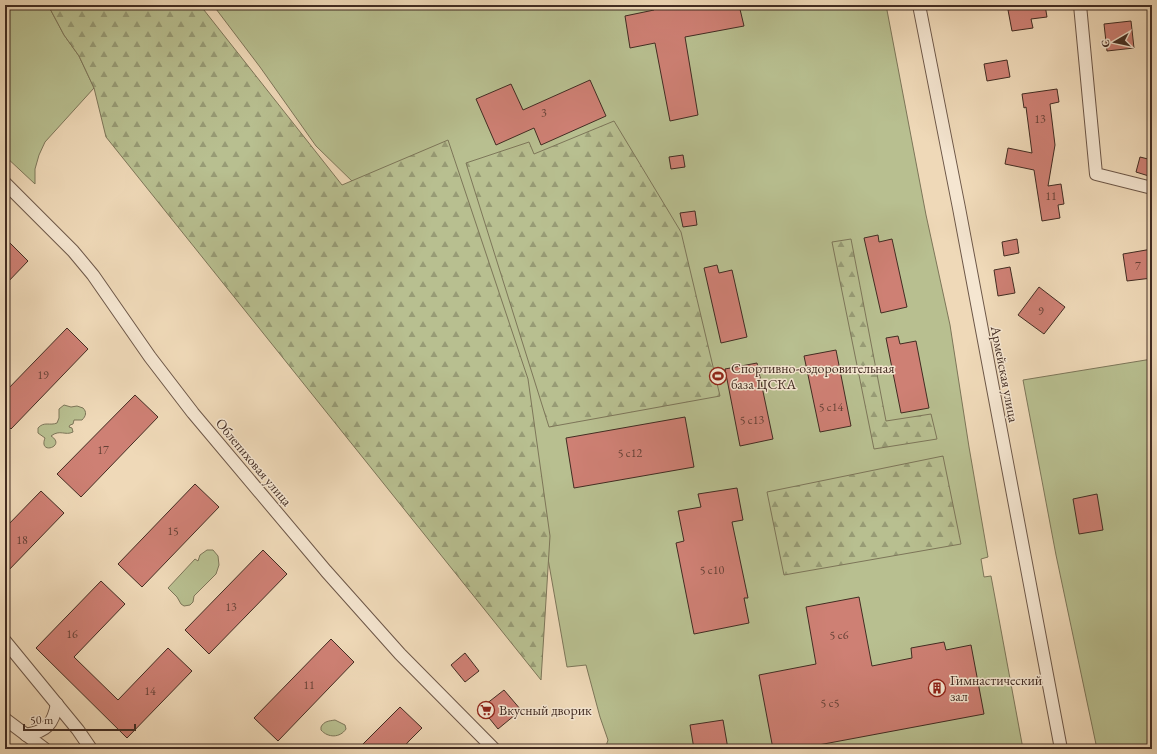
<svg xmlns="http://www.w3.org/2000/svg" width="1157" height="754" viewBox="0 0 1157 754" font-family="'EB Garamond',serif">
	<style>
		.green { fill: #b8bf90; stroke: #7d7659 }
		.forest { fill: url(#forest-firs); stroke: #7d7659 }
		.building { fill: #ce8074; stroke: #422c22 }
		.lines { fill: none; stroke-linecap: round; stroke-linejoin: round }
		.street-casing { stroke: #6d5748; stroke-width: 14 }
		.street { stroke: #f5e6d1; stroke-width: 12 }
		.labels { text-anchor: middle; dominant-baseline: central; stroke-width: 3; stroke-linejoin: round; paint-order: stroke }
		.number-label { font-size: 12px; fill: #654136 }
		.poi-label { font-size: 14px; fill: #422c22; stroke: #f5e6d1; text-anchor: start }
		.street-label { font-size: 14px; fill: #422c22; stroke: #f5e6d1 }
	</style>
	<defs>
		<pattern id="forest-firs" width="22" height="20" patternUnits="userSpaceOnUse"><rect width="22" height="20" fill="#b8bf90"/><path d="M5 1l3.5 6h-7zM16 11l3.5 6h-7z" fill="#979b75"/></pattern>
	</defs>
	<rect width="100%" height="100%" fill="#efd9b8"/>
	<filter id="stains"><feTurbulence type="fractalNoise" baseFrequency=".005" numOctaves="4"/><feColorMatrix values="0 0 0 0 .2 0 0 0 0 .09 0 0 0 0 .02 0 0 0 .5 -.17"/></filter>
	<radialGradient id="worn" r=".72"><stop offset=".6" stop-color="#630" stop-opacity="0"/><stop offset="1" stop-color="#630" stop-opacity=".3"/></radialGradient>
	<g class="green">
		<path d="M5 5H48L64 35 79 56 94 88 45 142 39 155 35 169V184L5 156Z"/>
		<path d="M213 5H886L926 215 950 325 969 447 988 557 981 559 984 577 991 576 1023 749H605L608 740 600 717 586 665 567 667 529 450 356 185 316 146 260 67Z"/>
		<path d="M1152 359V749H1097L1056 555 1023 380Z"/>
		<path d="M64 405 71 407 77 406 83 408C87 412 86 416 82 420H74L73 424 70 425 69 427 72 428 73 432C65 436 60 429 51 436 67 446 38 456 45 438L38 433V428C44 421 50 426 57 423L59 418V409Z"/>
		<path d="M207 550H213L218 556 219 565 216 574 194 596 193 602 190 605 184 606 181 604 177 597 168 588 195 559 198 561 200 555Z"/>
		<path d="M335 720 345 725 346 729C340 738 328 738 321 730V727C324 721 329 721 335 720Z"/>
	</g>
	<g class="forest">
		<path d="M48 5H200L342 185 448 140 528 379 550 536 541 680 106 137 94 88 79 56 64 35Z"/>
		<path d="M614 121 681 232 720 396 549 427 466 163 529 142 534 154Z"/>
		<path d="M851 239 886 421 931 414 937 439 874 449 832 242Z"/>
		<path d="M943 456 961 544 784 575 767 492Z"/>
	</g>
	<g class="building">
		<path d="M652 5H683V8L696 5H739L744 26 685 37 698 115 670 121 655 43 630 48 625 16 654 10Z"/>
		<path d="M1036 5H1045L1047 17 1031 19 1033 28 1012 31 1008 10Z"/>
		<path d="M1131 21 1134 48 1107 51 1104 24Z"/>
		<path d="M1007 60 1010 77 987 81 984 64Z"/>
		<path d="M590 80 606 116 541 145 534 128 496 145 476 99 511 84 523 110Z"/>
		<path d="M1057 89 1059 102 1050 104 1055 145 1048 186 1061 184 1064 204 1058 205 1060 218 1042 221 1034 170 1005 164 1008 148 1032 153 1026 107 1024 108 1022 94Z"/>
		<path d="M683 155 685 167 671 169 669 157Z"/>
		<path d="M1140 157 1152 160V177L1136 172Z"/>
		<path d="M695 211 697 225 683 227 680 213Z"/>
		<path d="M878 235 879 242 892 239 907 307 881 313 864 238Z"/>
		<path d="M5 238 28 261 5 285Z"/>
		<path d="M1017 239 1019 253 1004 256 1002 242Z"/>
		<path d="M1152 249V278L1127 281 1123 254Z"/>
		<path d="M717 265 719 273 732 270 747 337 721 343 704 268Z"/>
		<path d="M1010 267 1015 293 998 296 994 270Z"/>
		<path d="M1039 287 1065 307 1044 334 1018 315Z"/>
		<path d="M67 328 88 349 11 429 5 423V392Z"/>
		<path d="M898 336 900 344 916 341 929 408 901 413 886 338Z"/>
		<path d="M836 350 851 426 820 432 804 356Z"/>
		<path d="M757 363 773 439 740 446 725 369Z"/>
		<path d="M135 395 158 417 81 497 57 474Z"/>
		<path d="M685 417 694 467 574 488 566 438Z"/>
		<path d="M195 484 219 507 142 587 118 564Z"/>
		<path d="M737 488 743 520 732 522 748 598H744L749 623 694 634 676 543 684 541 678 511 701 507 698 494Z"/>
		<path d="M41 491 64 513 5 574V528Z"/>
		<path d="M1097 494 1103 530 1079 534 1073 499Z"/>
		<path d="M263 550 287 574 209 654 185 630Z"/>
		<path d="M101 581 125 604 74 657 118 700 168 648 192 671 127 738 36 648Z"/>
		<path d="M859 597 872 666 912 658 911 648 944 642 946 650 971 645 984 714 797 749H773L759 675 816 664 806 607Z"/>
		<path d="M331 639 354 662 278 741 254 718Z"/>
		<path d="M465 653 479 671 465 682 451 665Z"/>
		<path d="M504 690 521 710 498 729 481 708Z"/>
		<path d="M400 707 422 728 409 741 402 749H358Z"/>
		<path d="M723 720 728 749H694L690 725Z"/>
	</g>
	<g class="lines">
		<g class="street-casing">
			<g id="street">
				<path d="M919 5 959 208 1061 749"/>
				<path d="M1080 5 1096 174 1152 188"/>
				<path d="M5 183 73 251 93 275 150 357 193 413 326 571 400 654 494 749"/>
				<path d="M5 641 78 730 91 749"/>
				<path d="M5 719 45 749"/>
				<path d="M26 735C47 731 53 724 57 704"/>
			</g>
		</g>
		<use href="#street" class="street"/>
	</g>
	<defs>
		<g id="stadium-ring" transform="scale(0.9)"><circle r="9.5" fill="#f5e6d1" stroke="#8f2418" stroke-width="1.5"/><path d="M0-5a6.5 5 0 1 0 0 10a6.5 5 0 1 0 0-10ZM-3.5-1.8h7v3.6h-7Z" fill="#8f2418"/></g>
		<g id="building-ring" transform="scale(0.9)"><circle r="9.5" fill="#f5e6d1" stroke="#8f2418" stroke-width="1.5"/><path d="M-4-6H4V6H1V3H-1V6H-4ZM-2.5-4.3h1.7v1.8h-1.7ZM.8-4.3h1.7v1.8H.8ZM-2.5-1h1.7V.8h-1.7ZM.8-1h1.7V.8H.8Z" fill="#8f2418"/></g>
		<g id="supermarket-ring" transform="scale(0.9)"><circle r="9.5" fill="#f5e6d1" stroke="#8f2418" stroke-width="1.5"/><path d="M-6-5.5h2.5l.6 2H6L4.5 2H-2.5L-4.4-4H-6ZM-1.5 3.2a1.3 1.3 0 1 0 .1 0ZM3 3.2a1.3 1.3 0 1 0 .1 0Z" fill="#8f2418"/></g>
	</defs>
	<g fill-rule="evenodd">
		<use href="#stadium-ring" x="718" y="376"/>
		<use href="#building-ring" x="937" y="688"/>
		<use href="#supermarket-ring" x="486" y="710"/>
	</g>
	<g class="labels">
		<g class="number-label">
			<text x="544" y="113">3</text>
			<text x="1040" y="119">13</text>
			<text x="1051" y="196">11</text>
			<text x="1138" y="266">7</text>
			<text x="1041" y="311">9</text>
			<text x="43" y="375">19</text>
			<text x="831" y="407">5 с14</text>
			<text x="752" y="420">5 с13</text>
			<text x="103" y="450">17</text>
			<text x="630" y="453">5 с12</text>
			<text x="173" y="531">15</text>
			<text x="22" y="540">18</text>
			<text x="712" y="570">5 с10</text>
			<text x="231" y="607">13</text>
			<text x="72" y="634">16</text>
			<text x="839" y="635">5 с6</text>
			<text x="309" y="685">11</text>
			<text x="150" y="691">14</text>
			<text x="830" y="703">5 с5</text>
		</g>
		<g class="poi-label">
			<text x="731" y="368">Спортивно-оздоровительная<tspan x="731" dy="16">база ЦСКА</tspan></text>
			<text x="950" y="680">Гимнастический<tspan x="950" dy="16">зал</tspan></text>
			<text x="499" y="710">Вкусный дворик</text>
		</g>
		<g class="street-label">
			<text transform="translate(1005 374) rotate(79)">Армейская улица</text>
			<text transform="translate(254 462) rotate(50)">Облепиховая улица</text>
		</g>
	</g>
	<rect width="1157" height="754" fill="none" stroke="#efd9b8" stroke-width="20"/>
	<rect x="6" y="6" width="1145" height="742" fill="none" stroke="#422c22" stroke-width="2"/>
	<rect x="10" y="10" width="1137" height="734" fill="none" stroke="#422c22"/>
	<g transform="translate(1115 42) rotate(261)" stroke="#f5e6d1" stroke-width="3" paint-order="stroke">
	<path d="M0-3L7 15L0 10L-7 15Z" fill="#422c22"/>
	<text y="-6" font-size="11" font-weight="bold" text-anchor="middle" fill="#422c22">С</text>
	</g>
	<path d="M24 724v6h111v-6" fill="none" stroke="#422c22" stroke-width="2"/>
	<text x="30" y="724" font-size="12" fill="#422c22" stroke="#f5e6d1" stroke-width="3" paint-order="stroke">50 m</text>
	<rect width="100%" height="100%" filter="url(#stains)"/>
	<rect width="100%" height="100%" fill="url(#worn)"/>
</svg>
